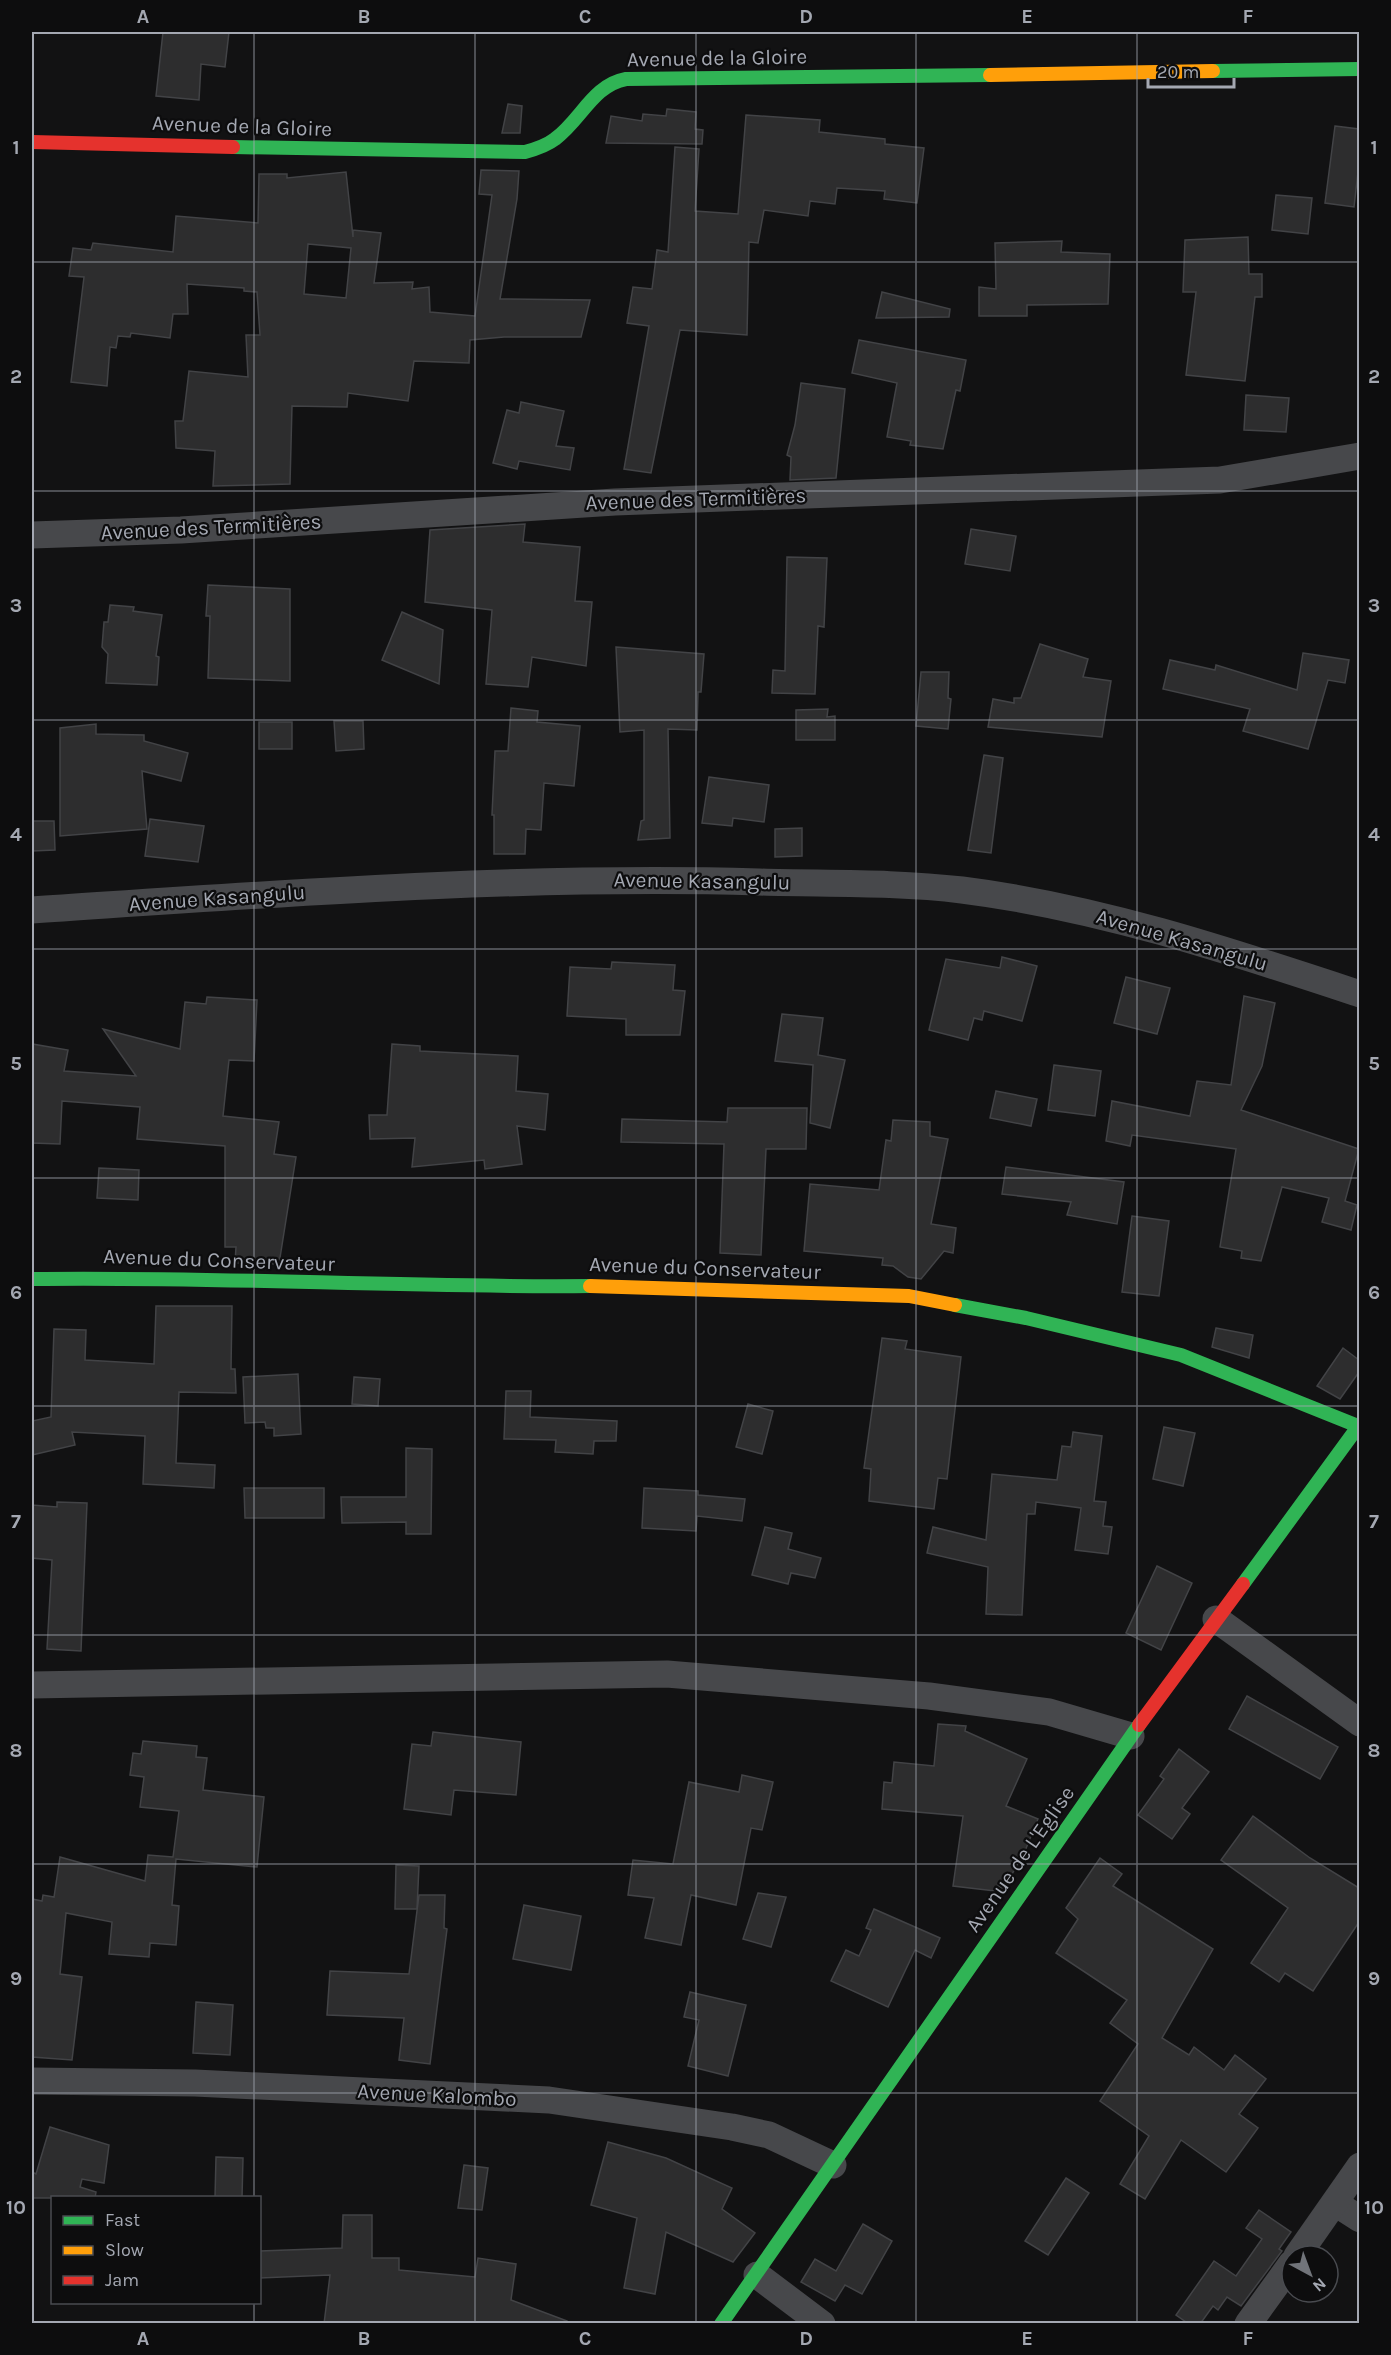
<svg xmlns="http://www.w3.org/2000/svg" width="1391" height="2355" viewBox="0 0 1391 2355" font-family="Karla,sans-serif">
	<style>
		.building { fill: #2d2d2e; stroke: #424346; stroke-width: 1.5; fill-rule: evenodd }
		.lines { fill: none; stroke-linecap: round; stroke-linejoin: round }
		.street { stroke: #47484b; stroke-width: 27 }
		.fast { stroke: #30b455; stroke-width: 14 }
		.slow { stroke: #ff9f0a; stroke-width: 14 }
		.jam { stroke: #e5322d; stroke-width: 14 }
		.grid { fill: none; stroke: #a4a8b2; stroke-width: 1.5; stroke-opacity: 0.55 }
		.labels { text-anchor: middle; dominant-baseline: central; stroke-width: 4.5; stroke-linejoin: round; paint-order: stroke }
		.street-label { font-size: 21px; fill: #a4a8b2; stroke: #0d0d0e }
		.neatline { fill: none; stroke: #a4a8b2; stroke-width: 2 }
		.grid-label { font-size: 20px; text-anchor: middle; font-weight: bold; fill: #a4a8b2 }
	</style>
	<rect width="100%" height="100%" fill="#121213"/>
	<g class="building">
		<path d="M163 32H229L225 67 201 64 199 100 156 96Z"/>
		<path d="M508 104 522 106 520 133H502Z"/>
		<path d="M667 109 696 112 695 129 703 130 702 144 606 143 611 116 642 121 643 114 666 116Z"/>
		<path d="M746 115 820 120 819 132 885 139V144L924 148 917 203 884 199 885 191 837 188 835 204 810 201 808 216 764 210 758 243 749 242 747 335 680 330 651 473 624 469 649 326 627 323 633 287 652 289 657 250 668 252 675 147 699 149 695 211 738 214Z"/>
		<path d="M1335 126 1359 129V163L1354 207 1325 203Z"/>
		<path d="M481 170 519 171 517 199 500 299 590 300 581 337H504L470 340 469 363 414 361 408 401 348 393 347 407 292 406 290 484 213 486 215 451 176 448 175 421H183L189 371 248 377 246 335H260L257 292 244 291V288L187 284 188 314H173L170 338 131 333 130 337 118 336 116 348 110 347 107 386 71 382 84 277 69 276 73 248 91 250 93 243 173 252 176 216 258 223 259 174H287V178L346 172 353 237V230L381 233 374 283 413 282 412 289 429 287 430 312 475 316 492 195 479 194ZM308 244 351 248 346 298 304 294Z"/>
		<path d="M1276 195 1312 198 1308 234 1272 230Z"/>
		<path d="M1248 237 1249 274H1262V297H1255L1245 381 1186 375 1196 292H1183L1185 240Z"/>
		<path d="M1062 241 1061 252 1110 254 1108 304 1027 305V316H979V287L996 289 995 243Z"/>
		<path d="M882 292 950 309 949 317 876 318Z"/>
		<path d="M859 340 966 360 960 391 956 390 943 449 910 445 911 441 887 437 897 383 852 373Z"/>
		<path d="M801 383 845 389 836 478 790 480 791 457 787 455 795 425Z"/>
		<path d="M1246 395 1289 398 1286 432 1244 430Z"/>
		<path d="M521 402 564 411 556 446 574 448 570 470 519 461 517 469 493 463 507 410 519 413Z"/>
		<path d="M525 524 523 542 580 547 575 601 592 602 586 666 532 657 528 687 486 684 492 610 425 602 430 530Z"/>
		<path d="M971 529 1016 536 1010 571 965 564Z"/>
		<path d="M787 557 827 558 824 627 818 626 815 694 772 693 773 670 785 671Z"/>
		<path d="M208 585 290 589V681L208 678 210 616H206Z"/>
		<path d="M110 605 134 607 133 611 162 615 156 656 159 657 157 685 106 683 108 654 102 647 104 622H108Z"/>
		<path d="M402 612 443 630 439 684 382 660Z"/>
		<path d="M1040 644 1088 659 1083 677 1111 681 1102 737 988 727 993 699 1014 703V698H1021Z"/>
		<path d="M616 647 704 654 701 692H698L697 730 668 729 670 838 638 840 641 821 644 820V730L620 732Z"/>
		<path d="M1303 653 1349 660 1345 683 1328 680 1308 749 1243 731 1250 709 1163 689 1170 660 1215 670 1216 665 1297 690Z"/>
		<path d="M921 672H949L948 698 951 699 948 729 916 726Z"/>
		<path d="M511 708 538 711 537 722 580 726 574 786 544 783 541 830 526 829 525 854H494V815H492L495 751H508Z"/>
		<path d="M828 709 827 717 835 716V740H796V710Z"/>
		<path d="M334 721H363L364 749 336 751Z"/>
		<rect x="259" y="722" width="33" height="27"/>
		<path d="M96 724V734L144 735V741L188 753 181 781 142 771 147 829 60 836V728Z"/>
		<path d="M984 755 1003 758 991 853 968 850Z"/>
		<path d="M709 777 769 785 764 822 733 818 732 826 702 823Z"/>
		<path d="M150 819 204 826 198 862 145 856Z"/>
		<path d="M32 821H54L55 850 32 851Z"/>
		<path d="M802 828V856L775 857V829Z"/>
		<path d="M1002 957 1037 966 1022 1021 984 1011 982 1020 974 1018 968 1040 929 1030 946 959 1000 968Z"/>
		<path d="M612 962 675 965 673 990 685 991 680 1035H626V1019L567 1016 570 967 611 969Z"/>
		<path d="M1126 977 1170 988 1157 1034 1114 1023Z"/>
		<path d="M1244 996 1275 1003 1262 1066 1241 1110 1359 1149 1345 1201 1357 1205 1351 1230 1322 1222 1329 1198 1282 1187 1261 1261 1241 1258 1242 1251 1220 1247 1236 1149 1132 1135 1130 1146 1106 1141 1112 1101 1190 1116 1197 1081 1231 1085Z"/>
		<path d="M207 997 257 1000 254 1061 229 1060 223 1116 279 1122 274 1154 296 1157 279 1264 235 1263 236 1247H225V1146L137 1139 140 1107 62 1101 60 1144 32 1143V1044L68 1050 64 1071 136 1076 103 1029 180 1049 185 1002 206 1004Z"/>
		<path d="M782 1014 823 1018 818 1055 845 1060 830 1128 810 1123 813 1065 775 1061Z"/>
		<path d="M392 1044 420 1046V1051L518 1056 516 1091 548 1094 545 1130 517 1126 522 1164 485 1169 484 1160 412 1167 415 1138 370 1139 369 1115H387Z"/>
		<path d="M1054 1065 1101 1071 1095 1116 1048 1110Z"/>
		<path d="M996 1091 1037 1099 1031 1126 990 1118Z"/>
		<path d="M728 1108H807L806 1149H766L761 1255 720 1253 724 1144 621 1142 622 1119 727 1122Z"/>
		<path d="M893 1120 930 1122V1136L948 1139 931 1224 956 1228 953 1253 944 1251 921 1279 908 1277 893 1266 882 1265 883 1258 804 1251 810 1184 879 1190 886 1140 891 1141Z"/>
		<path d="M1006 1167 1124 1182 1117 1224 1067 1215 1071 1202 1002 1194Z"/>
		<path d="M99 1168 139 1170 138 1200 97 1198Z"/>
		<path d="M1132 1216 1169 1221 1159 1296 1122 1292Z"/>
		<path d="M156 1306H232L231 1369H235L236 1393 179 1392 176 1463 215 1465 214 1488 143 1484 145 1436 72 1432 75 1445 32 1455V1421L51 1417 54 1329 86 1330 85 1360 154 1364Z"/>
		<path d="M1216 1328 1253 1335 1249 1358 1212 1347Z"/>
		<path d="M882 1338 907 1341 905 1349 961 1357 947 1479 938 1478 934 1509 869 1501 871 1469 864 1468Z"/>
		<path d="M1343 1348 1359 1360V1372L1340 1399 1317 1386Z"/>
		<path d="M298 1374 301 1434 274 1436V1428H266L265 1422 245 1423 243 1377Z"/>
		<path d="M354 1377 380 1379 378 1406 352 1404Z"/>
		<path d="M506 1391H531L530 1417 617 1421 616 1441H594L593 1454 555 1452 556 1440 504 1439Z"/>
		<path d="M748 1404 773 1411 762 1454 736 1447Z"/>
		<path d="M1164 1427 1195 1433 1183 1486 1153 1479Z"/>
		<path d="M1073 1432 1102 1436 1094 1501 1106 1502 1103 1526 1112 1527 1108 1554 1075 1550 1081 1508 1036 1502 1035 1514H1027L1022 1615 986 1614 988 1567 927 1553 933 1527 986 1540 992 1474 1057 1480 1062 1446 1071 1447Z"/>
		<path d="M406 1448 432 1449 431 1534H406V1522L342 1523 341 1497H406Z"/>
		<path d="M244 1488H324V1518H245Z"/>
		<path d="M644 1488 698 1491V1495L745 1499 742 1521 697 1516 696 1531 642 1528Z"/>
		<path d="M57 1502 87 1503 81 1651 47 1649 52 1560 32 1558V1505L57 1507Z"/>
		<path d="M765 1527 792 1533 788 1549 821 1558 815 1578 791 1573 788 1584 752 1575Z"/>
		<path d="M1157 1566 1192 1583 1161 1650 1126 1633Z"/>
		<path d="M1247 1696 1338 1747 1320 1779 1229 1729Z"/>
		<path d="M938 1724 966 1726 965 1731 1027 1759 1006 1806 1038 1819 1025 1851 1012 1874 1002 1888 998 1886 995 1891 953 1886 963 1816 882 1809 884 1782 892 1783 894 1762 934 1766Z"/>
		<path d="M433 1732 521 1742 516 1795 454 1790 451 1815 404 1809 412 1744 431 1746Z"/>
		<path d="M143 1741 197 1746 196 1757 207 1758 203 1790 264 1797 257 1867 176 1859 172 1905 179 1906 176 1945 150 1943 149 1957 109 1954 112 1922 66 1913 60 1974 82 1977 72 2060 32 2057V1899L42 1901 43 1895 54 1897 60 1857 145 1881 148 1855 173 1857 179 1811 140 1807 144 1777 130 1775 133 1753 141 1754Z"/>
		<path d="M1179 1749 1209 1772 1182 1808 1190 1814 1172 1839 1138 1815 1164 1779 1160 1776Z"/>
		<path d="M742 1775 773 1782 762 1830 751 1828 736 1905 691 1895 681 1945 645 1938 654 1898 628 1895 633 1860 673 1864 689 1782 739 1792Z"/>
		<path d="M1253 1816 1310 1858 1359 1888V1922L1313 1991 1285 1973 1279 1982 1251 1963 1288 1908 1221 1860Z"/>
		<path d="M1100 1858 1122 1874 1113 1886 1213 1949 1162 2038 1189 2055 1194 2047 1224 2070 1235 2055 1266 2079 1239 2114 1258 2128 1226 2172 1181 2140 1145 2199 1120 2184 1149 2136 1100 2101 1138 2044 1110 2023 1127 2000 1056 1953 1078 1919 1066 1908Z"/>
		<path d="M396 1865 419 1866 417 1909H395Z"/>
		<path d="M758 1893 786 1897 771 1947 743 1939Z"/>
		<path d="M419 1895H445L444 1928 447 1929 430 2064 399 2060 404 2018 327 2015 330 1971 409 1974Z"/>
		<path d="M524 1905 581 1916 571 1970 513 1959Z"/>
		<path d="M874 1909 940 1938 931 1958 915 1950 888 2007 831 1981 846 1950 859 1956 871 1930 866 1928Z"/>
		<path d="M690 1992 746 2005 728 2076 688 2066 699 2020 684 2017Z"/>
		<path d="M196 2002 233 2005 230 2055 193 2053Z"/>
		<path d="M50 2127 109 2145 104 2183 82 2179 80 2187 96 2192 95 2198H32V2172L36 2174Z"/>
		<path d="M608 2142 666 2158 732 2188 722 2209 755 2233 733 2262 666 2232 655 2294 624 2288 637 2218 591 2205Z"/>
		<path d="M216 2157 243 2158 242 2198H215Z"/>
		<path d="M464 2165 488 2168 482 2210 458 2208Z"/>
		<path d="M1066 2178 1089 2193 1048 2255 1025 2241Z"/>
		<path d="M1259 2210 1291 2232 1279 2249 1282 2251 1241 2306 1227 2297 1218 2310 1213 2306 1200 2324H1189L1176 2315 1214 2261 1236 2276 1262 2239 1246 2228Z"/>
		<path d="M343 2215H372V2258H399V2270L475 2277 478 2258 516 2264 511 2300 567 2321 566 2324H324L330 2275 260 2278V2251L342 2248Z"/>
		<path d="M863 2224 892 2241 862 2294 845 2285 835 2301 801 2282 815 2259 836 2271Z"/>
	</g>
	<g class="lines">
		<g class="street">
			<path d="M32 535 181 530 615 502 1220 480 1360 456"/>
			<path d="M32 910C274 894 517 875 759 882 827 884 895 882 962 890 1098 907 1230 951 1360 994"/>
			<path d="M1216 1619 1360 1723"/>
			<path d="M32 1685 667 1674 929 1696 1049 1712 1131 1736"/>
			<path d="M32 2081 195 2083 549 2100 732 2127 769 2135 833 2165"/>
			<path d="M1335 2203 1360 2219"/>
			<path d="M1297 2256 1360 2166"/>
			<path d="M757 2275 822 2324"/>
			<path d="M1248 2324 1292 2263"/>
		</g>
		<g class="fast">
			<path d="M1213 71 1360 69"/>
			<path d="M233 147 525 152C536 149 546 146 555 139 581 120 593 85 626 79L990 75"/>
			<path d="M32 1279C218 1276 404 1288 590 1286"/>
			<path d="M955 1305 1026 1318 1181 1355 1358 1426"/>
			<path d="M1243 1584 1360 1424"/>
			<path d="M721 2324 1139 1725"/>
		</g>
		<g class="slow">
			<path d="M990 75 1213 71"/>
			<path d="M590 1286 909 1296 955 1305"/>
		</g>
		<g class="jam">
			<path d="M32 142 233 147"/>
			<path d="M1139 1725 1243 1584"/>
		</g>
	</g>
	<path class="grid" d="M254 32V2198M475 32V2324M696 32V2324M916 32V2324M1137 32V2324M32 262H1360M32 491H1360M32 720H1360M32 949H1360M32 1178H1360M32 1406H1360M32 1635H1360M32 1864H1360M32 2093H1360M254 2302V2324"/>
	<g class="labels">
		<g class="street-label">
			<text transform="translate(717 58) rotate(-1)">Avenue de la Gloire</text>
			<text transform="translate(242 126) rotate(2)">Avenue de la Gloire</text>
			<text transform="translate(696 499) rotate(-2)">Avenue des Termitières</text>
			<text transform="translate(211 527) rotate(-3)">Avenue des Termitières</text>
			<text transform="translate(702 881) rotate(1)">Avenue Kasangulu</text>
			<text transform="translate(217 898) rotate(-4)">Avenue Kasangulu</text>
			<text transform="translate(1182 940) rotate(16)">Avenue Kasangulu</text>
			<text transform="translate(219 1260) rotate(2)">Avenue du Conservateur</text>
			<text transform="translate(705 1268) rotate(2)">Avenue du Conservateur</text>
			<text transform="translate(1020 1859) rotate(-55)">Avenue de L'Eglise</text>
			<text transform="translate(437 2095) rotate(3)">Avenue Kalombo</text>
		</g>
	</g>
	<rect width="1391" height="2355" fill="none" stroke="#0d0d0e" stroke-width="66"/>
	<rect x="51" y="2196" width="210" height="108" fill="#0d0d0e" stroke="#494b50" stroke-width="1.5"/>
	<rect x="63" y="2216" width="30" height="9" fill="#30b455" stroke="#494b50" stroke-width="1.5"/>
	<text x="105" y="2226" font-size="18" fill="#a4a8b2">Fast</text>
	<rect x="63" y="2246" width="30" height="9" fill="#ff9f0a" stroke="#494b50" stroke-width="1.5"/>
	<text x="105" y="2256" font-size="18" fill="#a4a8b2">Slow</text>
	<rect x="63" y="2276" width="30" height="9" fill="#e5322d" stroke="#494b50" stroke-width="1.5"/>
	<text x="105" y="2286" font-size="18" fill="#a4a8b2">Jam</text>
	<g transform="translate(1310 2274) rotate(139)"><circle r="28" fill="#0d0d0e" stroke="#494b50" stroke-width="1.5"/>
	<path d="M0-4.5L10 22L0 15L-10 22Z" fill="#71747a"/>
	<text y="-9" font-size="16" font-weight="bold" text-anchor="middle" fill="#a4a8b2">N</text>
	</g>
	<path d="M1148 78v9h86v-9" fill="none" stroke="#a4a8b2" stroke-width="3"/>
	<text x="1157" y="78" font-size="18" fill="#a4a8b2" stroke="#0d0d0e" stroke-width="4.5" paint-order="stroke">20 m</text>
	<rect x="33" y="33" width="1325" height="2289" class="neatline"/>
	<g class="grid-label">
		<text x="143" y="23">A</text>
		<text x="364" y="23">B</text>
		<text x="585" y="23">C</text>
		<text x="806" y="23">D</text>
		<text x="1027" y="23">E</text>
		<text x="1248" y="23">F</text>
		<text x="16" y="154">1</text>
		<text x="1374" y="154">1</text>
		<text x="16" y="383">2</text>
		<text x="1374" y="383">2</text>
		<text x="16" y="612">3</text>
		<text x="1374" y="612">3</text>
		<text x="16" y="841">4</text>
		<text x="1374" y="841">4</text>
		<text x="16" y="1070">5</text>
		<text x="1374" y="1070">5</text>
		<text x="16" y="1299">6</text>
		<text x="1374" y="1299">6</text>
		<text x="16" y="1528">7</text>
		<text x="1374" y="1528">7</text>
		<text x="16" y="1757">8</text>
		<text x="1374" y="1757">8</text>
		<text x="16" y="1985">9</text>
		<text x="1374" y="1985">9</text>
		<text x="16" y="2214">10</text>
		<text x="1374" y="2214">10</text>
		<text x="143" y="2345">A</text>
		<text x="364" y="2345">B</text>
		<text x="585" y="2345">C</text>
		<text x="806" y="2345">D</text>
		<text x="1027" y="2345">E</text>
		<text x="1248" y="2345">F</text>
	</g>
</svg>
